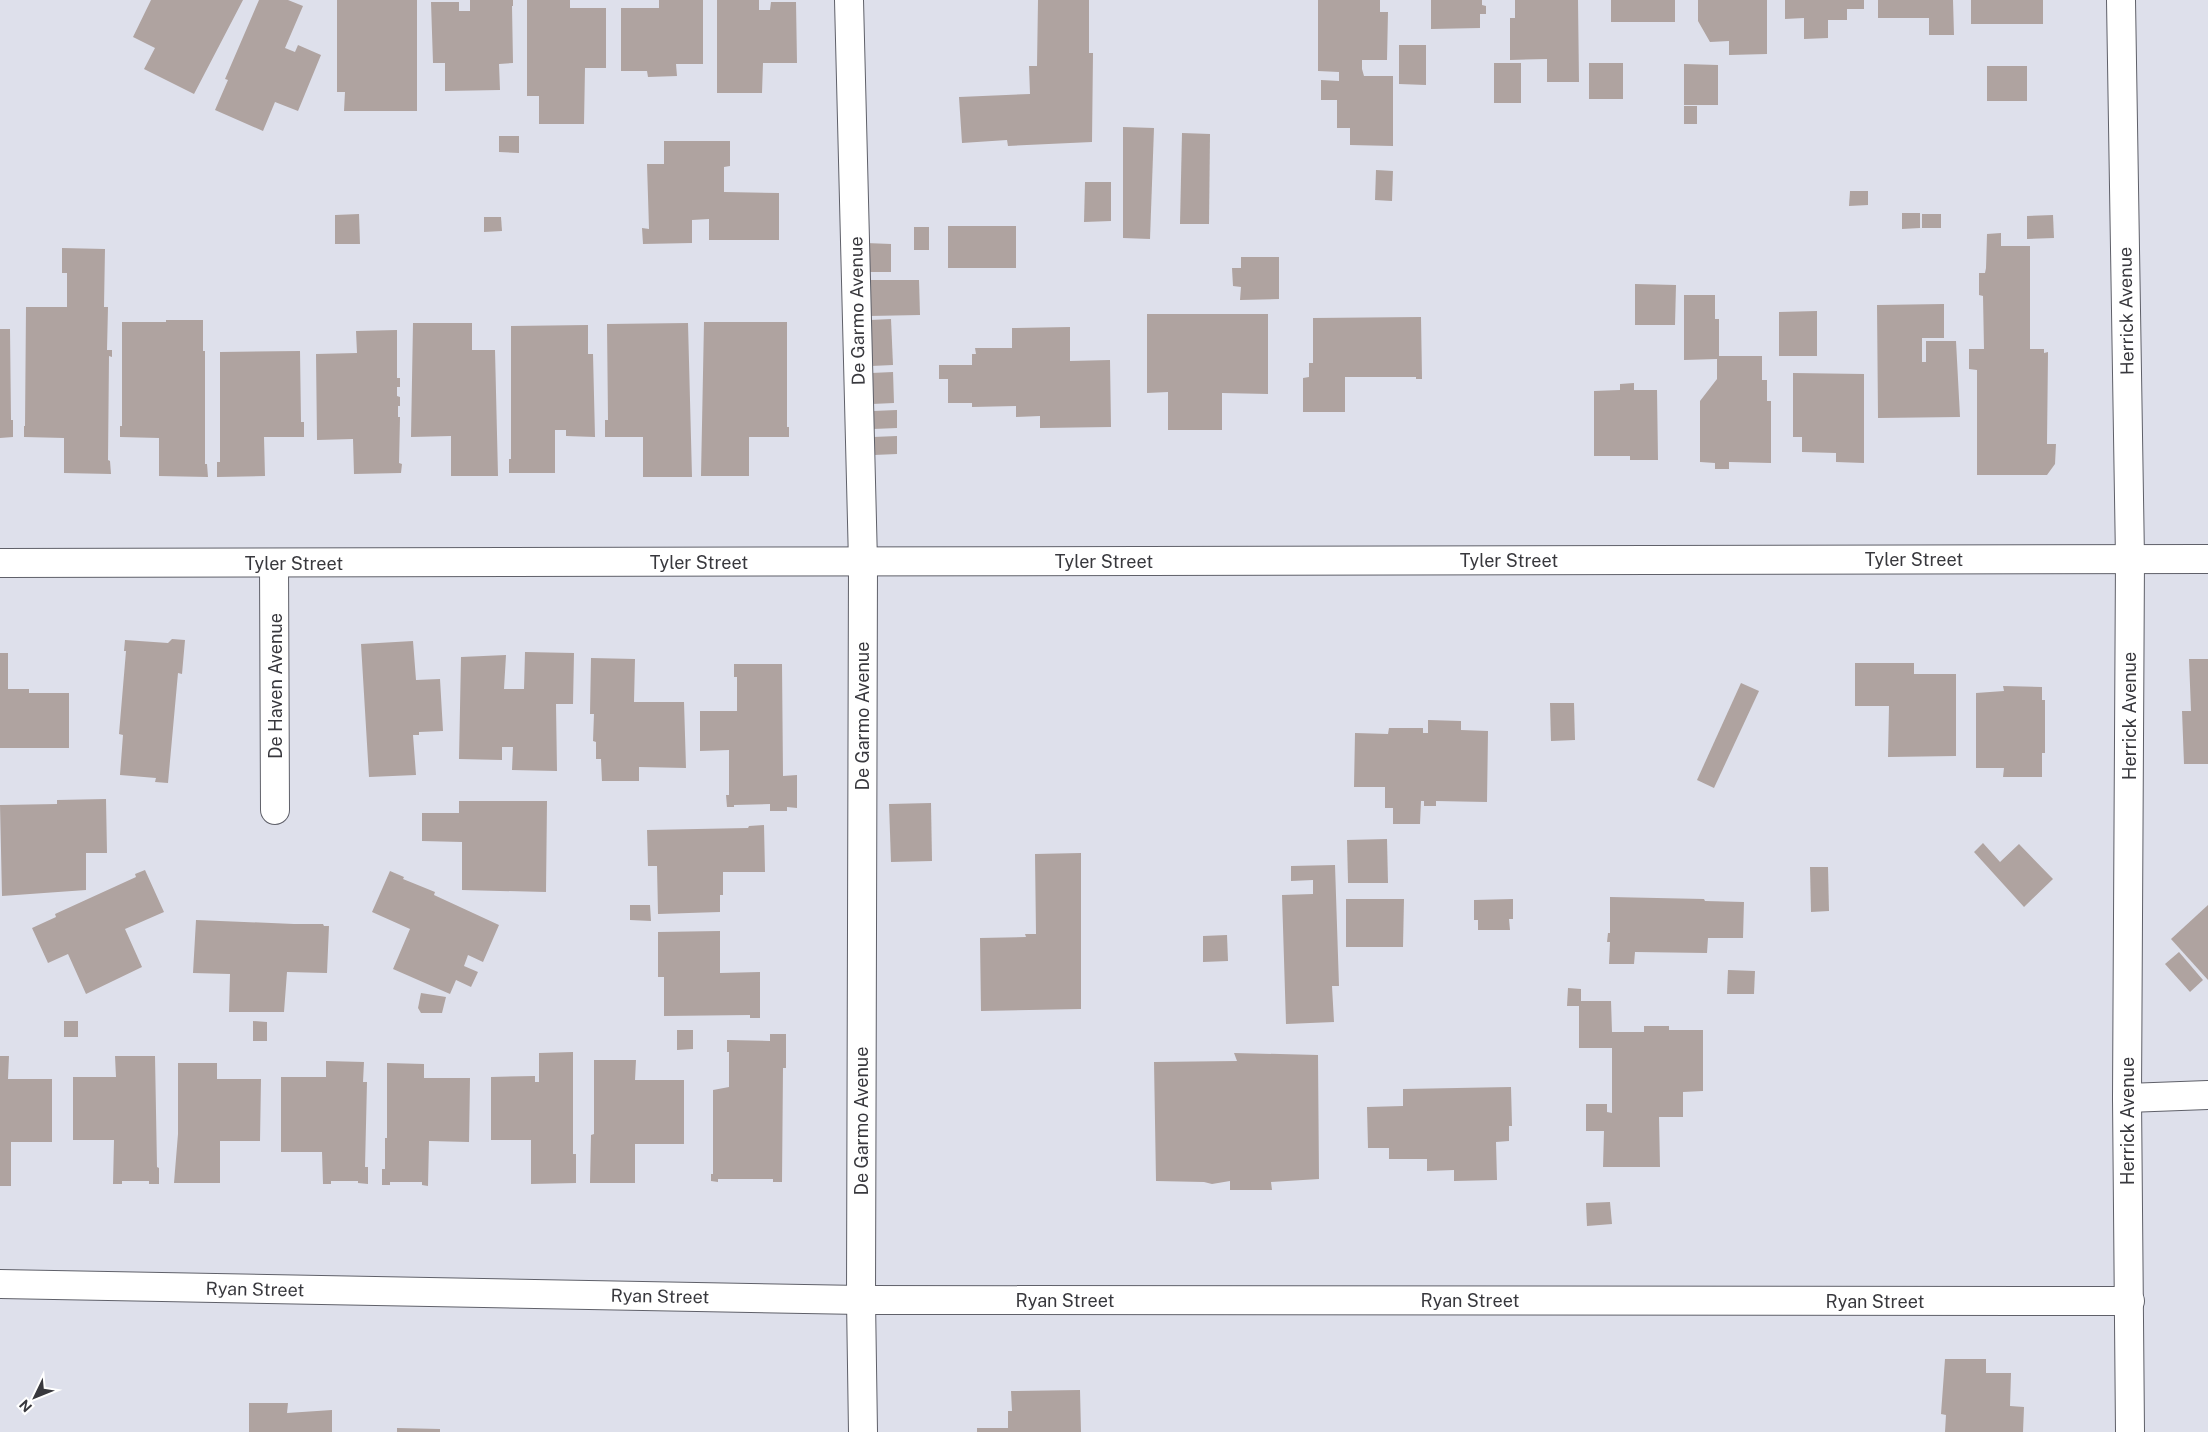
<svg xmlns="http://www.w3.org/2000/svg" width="2208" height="1432" viewBox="0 0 2208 1432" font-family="'Public Sans',sans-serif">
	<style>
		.building { fill: #afa3a0 }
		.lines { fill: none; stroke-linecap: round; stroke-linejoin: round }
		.street-casing { stroke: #5f6069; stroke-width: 30 }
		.secondary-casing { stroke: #5f6069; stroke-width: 30 }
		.street { stroke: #fff; stroke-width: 28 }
		.secondary { stroke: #fff; stroke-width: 28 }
		.labels { text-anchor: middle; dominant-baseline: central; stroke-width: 4; stroke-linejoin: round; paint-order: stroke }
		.street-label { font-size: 18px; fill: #38383d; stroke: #fff }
	</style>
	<rect width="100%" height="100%" fill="#dee0eb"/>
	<g class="building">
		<path d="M151 0H243L194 94 144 69 155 48 133 37Z"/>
		<path d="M259 0H288L303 6 285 48 295 52 298 45 321 55 298 111 275 102 263 131 215 110 228 80 225 79Z"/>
		<path d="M337 0H417V111H344L345 92H337Z"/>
		<path d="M470 0H513V6H512L513 63 499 64 500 90 445 91V63H433L431 2H459V11H470Z"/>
		<path d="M527 0H570V8H606V68H585L584 124H539V96H527Z"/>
		<path d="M659 0H703V64H676L677 76 648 77 647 71H621V8H659Z"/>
		<path d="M717 0H759V10H770L771 2H796L797 63H763L762 93H717Z"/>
		<path d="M1038 0H1089V53H1093L1092 142 1008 146 1007 140 962 143 959 97 1030 94 1029 66H1037Z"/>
		<path d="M1318 0H1380V12H1388L1387 60H1362V69L1364 76H1393V146L1350 145V128H1337V100H1321V80L1339 81V72L1318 71Z"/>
		<path d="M1431 0H1482V5L1486 6V14H1480V28L1431 29Z"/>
		<path d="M1515 0H1578L1579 82H1547V59L1510 60V18H1515Z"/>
		<rect x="1611" y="0" width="64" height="22"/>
		<path d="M1698 0H1767V54L1729 55V41L1710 42 1698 21Z"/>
		<path d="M1785 0H1864V9H1847V20H1828V38L1804 39V18L1785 19Z"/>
		<path d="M1878 0H1953L1954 35H1929V18H1878Z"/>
		<rect x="1971" y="0" width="72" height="24"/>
		<path d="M1399 45H1426V85L1399 84Z"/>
		<rect x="1494" y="63" width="27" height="40"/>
		<rect x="1589" y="63" width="34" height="36"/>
		<path d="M1684 64 1718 65V105H1684Z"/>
		<rect x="1987" y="66" width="40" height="35"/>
		<rect x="1684" y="106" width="13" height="18"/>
		<path d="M1123 127 1154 128 1150 239 1123 238Z"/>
		<path d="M1182 133 1210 134 1209 224H1180Z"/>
		<path d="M499 136H519V153L499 152Z"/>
		<path d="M664 141H730V166L724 167V192L779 193V240H709V219L692 220V243L643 244 642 228 649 229 647 164H664Z"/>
		<path d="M1376 170 1393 171 1392 201 1375 200Z"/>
		<path d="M1085 182H1111V221L1084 222Z"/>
		<path d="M1850 191H1868V205L1849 206Z"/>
		<path d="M1902 213H1920V228L1902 229Z"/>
		<path d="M359 214 360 244H335V215Z"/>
		<rect x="1922" y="214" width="19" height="14"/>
		<path d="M2053 215 2054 238 2027 239V216Z"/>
		<path d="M484 217H501L502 231 484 232Z"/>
		<rect x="948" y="226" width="68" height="42"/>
		<rect x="914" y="227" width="15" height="23"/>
		<path d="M2001 233V246H2030V349H2044V353L2048 352 2047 444H2056L2055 464 2047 475H1977V370L1969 369V349H1984L1983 296 1979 295V273H1985L1986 268 1987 234Z"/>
		<path d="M866 243 891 244V272H866Z"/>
		<path d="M62 248 105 249 104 307H108L107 350H112V357L109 356 108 460 110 461 111 474 64 473V438L24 437V426H25L26 307H67V273H62Z"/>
		<path d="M1241 257H1279V299L1240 300 1241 287 1233 286 1232 268H1241Z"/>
		<path d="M868 280H919L920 315 869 316Z"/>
		<path d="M1635 284 1676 285 1675 325H1635Z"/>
		<path d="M1684 295H1715V319H1719V356H1762V380H1767V401H1771V463L1729 462V469H1715V463L1700 462V401L1717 379V359L1684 360Z"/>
		<path d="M1944 304V338H1922V362H1926V341H1956L1960 417 1878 418 1877 305Z"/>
		<path d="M1817 311V356H1779V312Z"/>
		<path d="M1147 314H1268V394L1222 393V430H1168V392L1147 393Z"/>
		<path d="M1421 317 1422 379H1416V377H1345V412H1303V378L1309 377V363H1313V318Z"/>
		<path d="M891 319 893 365 871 366 870 320Z"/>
		<path d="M166 320H203V351H205V464H207L208 477 159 476V438L120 437V426H122V322H166Z"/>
		<path d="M704 322H787V427H789V437H749V476H701Z"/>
		<path d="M413 323H472V350H495L498 476H451V436L411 437Z"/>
		<path d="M688 323 692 477H643V437H605V420H608L607 324Z"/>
		<path d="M588 325V354H593L595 437 566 436V430H555V473H509V459H511V326Z"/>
		<path d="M1070 327V361L1110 360 1111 427 1040 428V416L1016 417V406L972 407V403H948V379H939V365H972V354H976L975 348H1012V328Z"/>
		<path d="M0 329H10L11 420H13V437L0 438Z"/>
		<path d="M397 330V378H400V387H397V396L400 397V406H398V417H400L399 463 402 464 401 473 354 474 353 439 317 440 316 354 357 353 356 331Z"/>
		<path d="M300 351 301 422H304V437H264L265 476 217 477V462H220V352Z"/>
		<path d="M893 372 894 403 872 404 871 373Z"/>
		<path d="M1793 373 1864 374V463L1836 462V453L1802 452V437H1793Z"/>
		<path d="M1634 383V390H1657L1658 460H1630V456H1594V391L1620 390V384Z"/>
		<path d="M897 410V428L873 429V411Z"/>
		<path d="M897 436V454L874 455 873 437Z"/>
		<path d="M172 639 185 640 182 674 178 673 168 783 155 782 156 778 120 775 123 735 119 734 126 651H124L125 640 168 643Z"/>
		<path d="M413 641 416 680 440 679 443 731 419 732V735H413L416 775 369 777 361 644Z"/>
		<path d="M525 652 574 653 573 704H556L557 771 512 770 513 747H502V760L459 759 461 657 506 655 504 689H524Z"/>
		<path d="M0 653H8V689H29V693H69V748H0Z"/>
		<path d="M591 658 635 659 634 702H684L686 768 639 767V781H602L601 759H596V742L593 741 594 714H590Z"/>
		<path d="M2189 659H2208V764H2184L2182 711H2191Z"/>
		<path d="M1855 663H1914V674H1956V756L1888 757 1889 706H1855Z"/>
		<path d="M734 664H782L783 776 797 775V808L787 807V811H770V804L734 805V807H727L726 795H729V750L700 751V711H737V677H734Z"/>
		<path d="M1741 683 1759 691 1714 788 1697 780Z"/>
		<path d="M2003 686 2042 687V700H2045V753H2042V777H2003L2004 768H1976V693L2004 691Z"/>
		<path d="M1550 703H1574L1575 740 1551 741Z"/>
		<path d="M1428 720 1461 721V730L1488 731 1487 802 1436 801V806H1424V801H1421L1420 824H1393V808H1385V787H1354L1355 733 1388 734 1389 728H1423V733H1428Z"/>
		<path d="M106 799 107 853H86V890L2 896 0 805 57 804V800Z"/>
		<path d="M459 801H547L546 892 462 890V842L422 841V813H459Z"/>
		<path d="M931 803 932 861 891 862 889 804Z"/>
		<path d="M764 825 765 872H723V895H720V912L658 914 657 866H648L647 830 748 828 749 826Z"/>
		<path d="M1387 839 1388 883H1348L1347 840Z"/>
		<path d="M1983 843 2000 862 2019 844 2053 879 2024 907 1974 852Z"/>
		<path d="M1081 853V1009L981 1011 980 938 1026 937 1025 934H1036L1035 854Z"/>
		<path d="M1335 865 1339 986H1332L1334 1022 1286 1024 1282 895 1313 894V880L1291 881V866Z"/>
		<path d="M1810 867H1828L1829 911 1811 912Z"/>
		<path d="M145 870 164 912 125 929 142 967 86 994 68 954 48 963 32 928 56 917 55 914 136 877 135 874Z"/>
		<path d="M390 871 404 877 403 879 435 892 434 895 499 925 483 962 468 955 464 966 478 972 471 987 456 980 450 994 393 969 410 929 372 912Z"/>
		<path d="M1610 897 1704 899 1705 901 1744 902 1743 938H1708L1707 953 1635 952 1634 964H1609L1610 942H1607L1608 933H1610Z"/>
		<path d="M1346 899H1404L1403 947H1346Z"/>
		<path d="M1513 899V919H1509L1510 930H1478V920H1474V900Z"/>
		<path d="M630 905H650L651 921 630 920Z"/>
		<path d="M2208 905V980L2171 939Z"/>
		<path d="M196 920 294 924H323L324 926H329L327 973 287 972 284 1012H229L230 974 193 973Z"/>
		<path d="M720 931V973L760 972V1018H750V1015L664 1016V977H658V932Z"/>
		<path d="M1227 935 1228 961 1203 962V936Z"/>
		<path d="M2179 952 2203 980 2190 992 2165 964Z"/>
		<path d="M1728 970 1755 971 1754 994H1727Z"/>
		<path d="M1568 988 1581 989V1001H1611L1612 1032H1644V1026H1669V1030H1703V1091L1683 1092V1117H1659L1660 1167H1603L1604 1131H1586V1104H1607V1112L1612 1113V1048H1579V1006H1567Z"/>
		<path d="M421 993 446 997 442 1013H421L418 1008Z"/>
		<rect x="64" y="1021" width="14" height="16"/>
		<path d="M253 1021 267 1022V1041H253Z"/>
		<path d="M677 1030H693V1049L677 1050Z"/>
		<path d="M770 1034H786V1068H783L782 1182H773V1179H718V1182L711 1181V1174H713V1090L729 1087V1052H727V1040L770 1041Z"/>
		<path d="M573 1052V1154H576V1183L531 1184V1140H491V1077L535 1076V1082H539V1053Z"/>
		<path d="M1234 1053 1318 1055 1319 1179 1271 1182 1272 1190H1230V1181L1212 1184 1204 1182 1156 1181 1154 1062 1237 1061Z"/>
		<path d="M0 1056H9L8 1079H52V1142H11V1186H0Z"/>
		<path d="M115 1056H155L157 1167 159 1168V1184H149V1181H122V1184H113L114 1140H73V1077H116Z"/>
		<path d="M594 1060H636L635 1080H684V1144H635V1183H590L591 1135 594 1134Z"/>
		<path d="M326 1061 364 1062 363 1082H367L365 1167H368V1184L358 1183V1181H331V1184H323L322 1152H281V1077H326Z"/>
		<path d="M178 1063H217V1079H261L260 1141H220V1183H174L178 1134Z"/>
		<path d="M387 1063 424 1064V1078H470L469 1142 429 1141 428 1186 422 1185V1182H390V1185H382V1169H385V1138H387Z"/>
		<path d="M1511 1087 1512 1126H1509V1141L1496 1142 1497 1180 1454 1181V1170L1427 1171V1159H1389V1148H1368L1367 1107 1403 1106V1089Z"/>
		<path d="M1610 1202 1612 1224 1587 1226 1586 1203Z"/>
		<path d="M1945 1359H1986V1373H2011L2010 1406 2024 1407 2023 1432H1945L1946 1415 1941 1414Z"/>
		<path d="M1080 1390 1081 1432H977V1428H1008V1411H1012L1011 1391Z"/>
		<path d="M249 1403H288L287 1413 332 1410V1432H249Z"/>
		<path d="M397 1428 440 1429V1432H397Z"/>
	</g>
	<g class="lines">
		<g class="street-casing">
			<g id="street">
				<path d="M849 0 863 562 861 1300 863 1432"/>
				<path d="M0 563 2208 559"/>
				<path d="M274 563 275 810"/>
				<path d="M2127 1098 2208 1095"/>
				<path d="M0 1284 861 1300 2130 1301"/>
			</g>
		</g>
		<g class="secondary-casing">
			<path id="secondary" d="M2121 0 2130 559 2127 1098 2130 1432"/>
		</g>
		<use href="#street" class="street"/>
		<use href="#secondary" class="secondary"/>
	</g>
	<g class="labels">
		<g class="street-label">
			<text transform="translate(857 311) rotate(-91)">De Garmo Avenue</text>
			<text transform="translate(2126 311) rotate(-91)">Herrick Avenue</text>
			<text x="1914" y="559">Tyler Street</text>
			<text x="1509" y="560">Tyler Street</text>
			<text x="1104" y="561">Tyler Street</text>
			<text x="699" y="562">Tyler Street</text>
			<text x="294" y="563">Tyler Street</text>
			<text transform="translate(275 686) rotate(-90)">De Haven Avenue</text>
			<text transform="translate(862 716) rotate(-90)">De Garmo Avenue</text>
			<text transform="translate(2129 716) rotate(-90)">Herrick Avenue</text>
			<text transform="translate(861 1121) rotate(-90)">De Garmo Avenue</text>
			<text transform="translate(2127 1121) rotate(-90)">Herrick Avenue</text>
			<text transform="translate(255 1289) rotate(1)">Ryan Street</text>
			<text transform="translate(660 1296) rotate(1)">Ryan Street</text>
			<text x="1065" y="1300">Ryan Street</text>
			<text x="1470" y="1300">Ryan Street</text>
			<text x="1875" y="1301">Ryan Street</text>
		</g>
	</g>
	<g transform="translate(35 1397) rotate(227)" stroke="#ffffff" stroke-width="4" paint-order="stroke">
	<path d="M0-4L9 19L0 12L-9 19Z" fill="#38383d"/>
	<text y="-8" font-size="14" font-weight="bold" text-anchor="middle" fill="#38383d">N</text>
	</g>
</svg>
